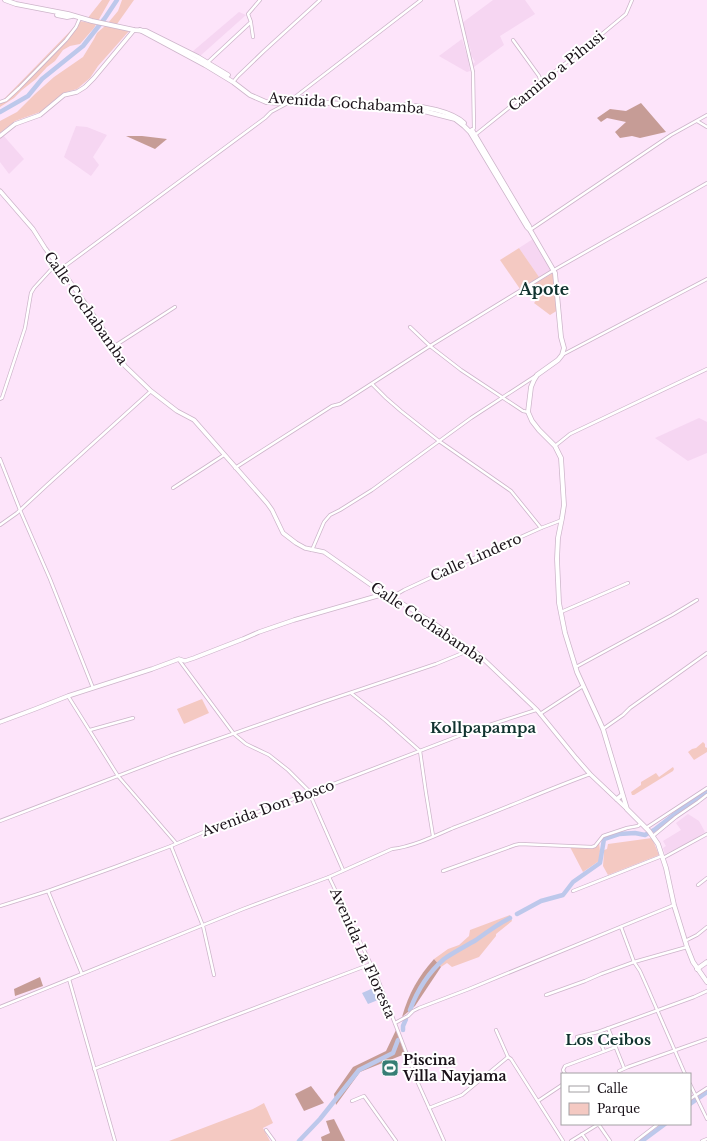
<svg xmlns="http://www.w3.org/2000/svg" width="707" height="1141" viewBox="0 0 707 1141" font-family="'Libre Baskerville',serif">
	<style>
		.built { fill: #f6d6f2 }
		.green { fill: #f4c9c2 }
		.forest { fill: #c69c96 }
		.water { fill: #bdc8eb }
		.lines { fill: none; stroke-linecap: round; stroke-linejoin: round }
		.river { stroke: #bdc8eb; stroke-width: 4.5 }
		.street-casing { stroke: #cdb5ca; stroke-width: 4 }
		.secondary-casing { stroke: #cdb5ca; stroke-width: 5 }
		.primary-casing { stroke: #cdb5ca; stroke-width: 5.5 }
		.street { stroke: #fff; stroke-width: 2.5 }
		.secondary { stroke: #fff; stroke-width: 3.5 }
		.primary { stroke: #fff; stroke-width: 4 }
		.labels { text-anchor: middle; dominant-baseline: central; stroke-width: 4; stroke-linejoin: round; paint-order: stroke }
		.street-label { font-size: 14px; fill: #1a1219; stroke: #fff }
		.poi-label { font-size: 14px; font-weight: bold; fill: #1a1219; stroke: #fff; text-anchor: start }
		.neighbourhood-label { font-size: 15px; font-weight: bold; fill: #11332f; stroke: #fff }
		.quarter-label { font-size: 16px; font-weight: bold; fill: #11332f; stroke: #fff }
	</style>
	<rect width="100%" height="100%" fill="#fde4fa"/>
	<g class="built">
		<path d="M493 0H525L535 14 500 36 504 45 474 67 472 64 475 62 470 53 471 51 462 23Z"/>
		<path d="M239 12 246 15 200 56 192 52Z"/>
		<path d="M462 39 468 59 470 71 467 72 439 56Z"/>
		<path d="M76 126 87 127 107 135 93 157 99 165 91 176 64 157Z"/>
		<path d="M3 135 24 159 9 174 0 162V138Z"/>
		<path d="M533 239 551 270 539 277 519 248Z"/>
		<path d="M699 418 707 422V453L688 461 655 438Z"/>
		<path d="M688 814 699 821 705 832 690 842 665 854 663 848 666 846 663 841 681 830 676 823Z"/>
	</g>
	<g class="green">
		<path d="M102 0H110L94 28 80 44 70 46 63 50 55 61 47 67 36 79 22 90 14 98 0 107V101L3 100 80 21 90 23 93 20 87 19Z"/>
		<path d="M122 0H134L117 24 108 23 118 11Z"/>
		<path d="M105 26 129 31 98 66 90 78 77 89 63 93 40 112 15 121 0 133V121L17 112 35 94 54 77 83 57 94 39 97 33Z"/>
		<path d="M519 248 539 277 520 289 500 260Z"/>
		<path d="M553 273 558 310 550 315 534 303 539 297 531 286Z"/>
		<path d="M202 699 209 713 184 724 177 709Z"/>
		<path d="M703 742 705 744V747L707 748V752L694 760 688 752 692 749 696 748Z"/>
		<path d="M673 767 674 769 673 771 634 795H632L631 792 641 785V782L656 773 659 777Z"/>
		<path d="M652 838 659 855 608 875 603 866 604 852V850L607 849 608 844Z"/>
		<path d="M599 842 600 851 599 861 583 872 570 847 592 848Z"/>
		<path d="M510 915 512 921 496 934V936L479 957 452 967 447 963 441 967 434 959 448 949 459 945 469 936 470 930Z"/>
		<path d="M264 1103 273 1123 263 1128 270 1141H169L253 1109Z"/>
	</g>
	<g class="forest">
		<path d="M641 103 666 132 640 138 632 136 620 138 615 132 626 122 607 118 601 122 597 118 610 109 626 111Z"/>
		<path d="M126 136H142L167 139 155 149Z"/>
		<path d="M434 959 441 967 415 1006 402 1017C409 993 418 977 434 959Z"/>
		<path d="M40 977 43 986 15 996 14 989Z"/>
		<path d="M396 1030 405 1054 360 1072 336 1105 334 1094 353 1067 386 1051Z"/>
		<path d="M311 1086 324 1103 304 1111 295 1094Z"/>
		<path d="M334 1119 345 1141H322L321 1137 330 1133 326 1121Z"/>
	</g>
	<path class="water" d="M378 986 383 998 368 1004 362 993Z"/>
	<g class="lines">
		<g class="river">
			<path d="M0 112 28 96 42 79 83 46 105 18 117 0"/>
			<path d="M517 914 541 901 563 895 573 882 600 863 604 839 619 834 635 833 645 835 654 830 680 810 707 792"/>
			<path d="M410 1010C417 991 428 973 444 959 454 952 466 946 476 940 487 932 498 924 510 918"/>
			<path d="M403 1030V1026L406 1019"/>
			<path d="M690 1104 707 1092"/>
			<path d="M299 1141 320 1119 359 1070 393 1053 398 1040"/>
			<path d="M642 1141 665 1124"/>
		</g>
		<g class="street-casing">
			<g id="street">
				<path d="M456 0 473 72 474 128 472 131"/>
				<path d="M251 23 253 37"/>
				<path d="M513 40 539 76 541 82"/>
				<path d="M207 63 251 22 248 14 260 0"/>
				<path d="M233 82 238 76 264 51 320 0"/>
				<path d="M295 97 421 0"/>
				<path d="M0 102 6 100 19 88 66 40 76 27 80 18"/>
				<path d="M697 121 707 127"/>
				<path d="M475 135 541 82 584 49 626 14 632 0"/>
				<path d="M530 230 671 135 707 115"/>
				<path d="M61 269 265 118 271 112 286 104"/>
				<path d="M410 327 430 346 461 370 523 411 528 412"/>
				<path d="M113 347 175 307"/>
				<path d="M562 355 707 279"/>
				<path d="M372 384 386 398 401 411 439 441 511 491 541 528"/>
				<path d="M0 399 2 398 25 328 31 293 34 288 57 263"/>
				<path d="M555 446 570 434 707 369"/>
				<path d="M0 459 20 510 50 579 93 688"/>
				<path d="M235 468 332 406 340 404 430 346 554 270 707 183"/>
				<path d="M173 488 224 455"/>
				<path d="M0 525 17 513 47 485 151 391"/>
				<path d="M312 550 324 522 330 515 340 510 372 490 471 418 537 375"/>
				<path d="M392 597 404 590 445 571 541 528 562 520"/>
				<path d="M561 612 628 583"/>
				<path d="M179 660 234 734 246 744 269 755 288 770 308 790 343 870"/>
				<path d="M576 667 672 615 697 600"/>
				<path d="M351 693 385 720 420 751 426 793 433 836"/>
				<path d="M68 696 118 776 176 843"/>
				<path d="M540 714 583 686"/>
				<path d="M603 729 623 715 630 708 707 653"/>
				<path d="M90 730 133 718"/>
				<path d="M0 821 170 756 323 702 436 664 470 650"/>
				<path d="M646 828 707 788"/>
				<path d="M653 836 676 817 698 802 707 795"/>
				<path d="M171 846 203 926 214 975"/>
				<path d="M663 858 707 834"/>
				<path d="M443 871 515 845 520 844 592 847 595 846 603 836 627 828 638 826 641 823"/>
				<path d="M329 877 377 977 418 1083 444 1141"/>
				<path d="M698 885 707 878"/>
				<path d="M48 891 82 974"/>
				<path d="M573 891 662 856"/>
				<path d="M0 906 48 891 115 867 171 846 213 828 310 793 477 729 536 710"/>
				<path d="M621 927 634 962 640 971 648 989 685 1074"/>
				<path d="M685 941 697 935 707 927"/>
				<path d="M69 979 115 1141"/>
				<path d="M546 995 585 981 601 974 634 962 687 947"/>
				<path d="M0 1007 243 909 329 877 392 849C411 847 435 836 453 828 499 811 544 791 590 774"/>
				<path d="M395 1023 408 1016 413 1011 419 1008 469 989 674 905"/>
				<path d="M608 1028 624 1068"/>
				<path d="M496 1030 508 1057 511 1059 563 1141"/>
				<path d="M577 1037 598 1032 694 997 707 991"/>
				<path d="M600 1042 604 1051"/>
				<path d="M94 1069 371 964"/>
				<path d="M619 1071 628 1067 707 1039"/>
				<path d="M565 1074 563 1070 565 1066 616 1047"/>
				<path d="M690 1084 707 1119"/>
				<path d="M690 1099 707 1088"/>
				<path d="M352 1101 364 1096 396 1141"/>
				<path d="M538 1101 562 1085"/>
				<path d="M429 1108 462 1095 508 1057"/>
				<path d="M266 1130 274 1141"/>
				<path d="M582 1134 587 1141"/>
				<path d="M571 1141 597 1125H599L610 1141"/>
				<path d="M636 1141 658 1124"/>
				<path d="M702 1141 707 1139"/>
			</g>
		</g>
		<g class="secondary-casing">
			<g id="secondary">
				<path d="M0 136 15 124 40 115 64 95 77 92 85 87 94 78 134 30"/>
				<path d="M0 191 33 229 45 248 61 269 103 329 113 347 125 366 151 391 177 411 194 420 267 503 272 510 283 533 296 543 305 548 324 552 384 594 392 597 438 626 464 647 477 653 537 710 576 758 590 774 627 809"/>
				<path d="M0 722 35 709 68 696 152 669 179 659 185 661 194 658 243 639 259 632 294 620 384 594"/>
			</g>
		</g>
		<g class="primary-casing">
			<g id="primary">
				<path d="M5 0 16 4 68 14 92 21 134 30 146 31 198 57 228 75"/>
				<path d="M57 15 67 17 72 16"/>
				<path d="M140 30 205 65 233 82 250 95 266 102 279 103 300 101 416 109 455 119 464 126 470 132 527 227 530 230 555 273 561 337 564 348 562 355 558 360 537 375 534 380 531 387 528 412 532 421 539 430 555 446 561 458 564 505 562 518 558 538 557 559 559 603 565 633 577 672 603 729 627 809 649 831 658 844 666 868 674 905 687 947 693 962 707 982"/>
				<path d="M285 100 293 98H304"/>
				<path d="M405 105C422 106 452 111 464 123"/>
				<path d="M472 130 529 226 530 229"/>
				<path d="M617 799 622 795"/>
				<path d="M697 969 707 962"/>
			</g>
		</g>
		<use href="#street" class="street"/>
		<use href="#secondary" class="secondary"/>
		<use href="#primary" class="primary"/>
	</g>
	<defs>
		<g id="stadium-square" transform="scale(0.9)"><rect x="-9" y="-9" width="18" height="18" rx="4" fill="#367d75" stroke="#fff"/><path d="M0-5a6.5 5 0 1 0 0 10a6.5 5 0 1 0 0-10ZM-3.5-1.8h7v3.6h-7Z" fill="#fff"/></g>
	</defs>
	<g fill-rule="evenodd">
		<use href="#stadium-square" x="390" y="1068"/>
	</g>
	<g class="labels">
		<g class="street-label">
			<text transform="translate(556 71) rotate(-39)">Camino a Pihusi</text>
			<text transform="translate(346 103) rotate(4)">Avenida Cochabamba</text>
			<text transform="translate(86 308) rotate(55)">Calle Cochabamba</text>
			<text transform="translate(476 557) rotate(-24)">Calle Lindero</text>
			<text transform="translate(428 623) rotate(34)">Calle Cochabamba</text>
			<text transform="translate(268 808) rotate(-20)">Avenida Don Bosco</text>
			<text transform="translate(363 953) rotate(66)">Avenida La Floresta</text>
		</g>
		<g class="poi-label">
			<text x="403" y="1060">Piscina<tspan x="403" dy="16">Villa Nayjama</tspan></text>
		</g>
		<g class="neighbourhood-label">
			<text x="483" y="727">Kollpapampa</text>
			<text x="608" y="1039">Los Ceibos</text>
		</g>
		<g class="quarter-label">
			<text x="544" y="289">Apote</text>
		</g>
	</g>
	<rect x="561" y="1073" width="130" height="52" fill="#ffffff" stroke="#a3a0a3"/>
	<rect x="569" y="1086" width="20" height="6" fill="#ffffff" stroke="#a3a0a3"/>
	<text x="597" y="1093" font-size="12" fill="#1a1219">Calle</text>
	<rect x="569" y="1103" width="20" height="12" fill="#f4c9c2" stroke="#a3a0a3"/>
	<text x="597" y="1113" font-size="12" fill="#1a1219">Parque</text>
</svg>
